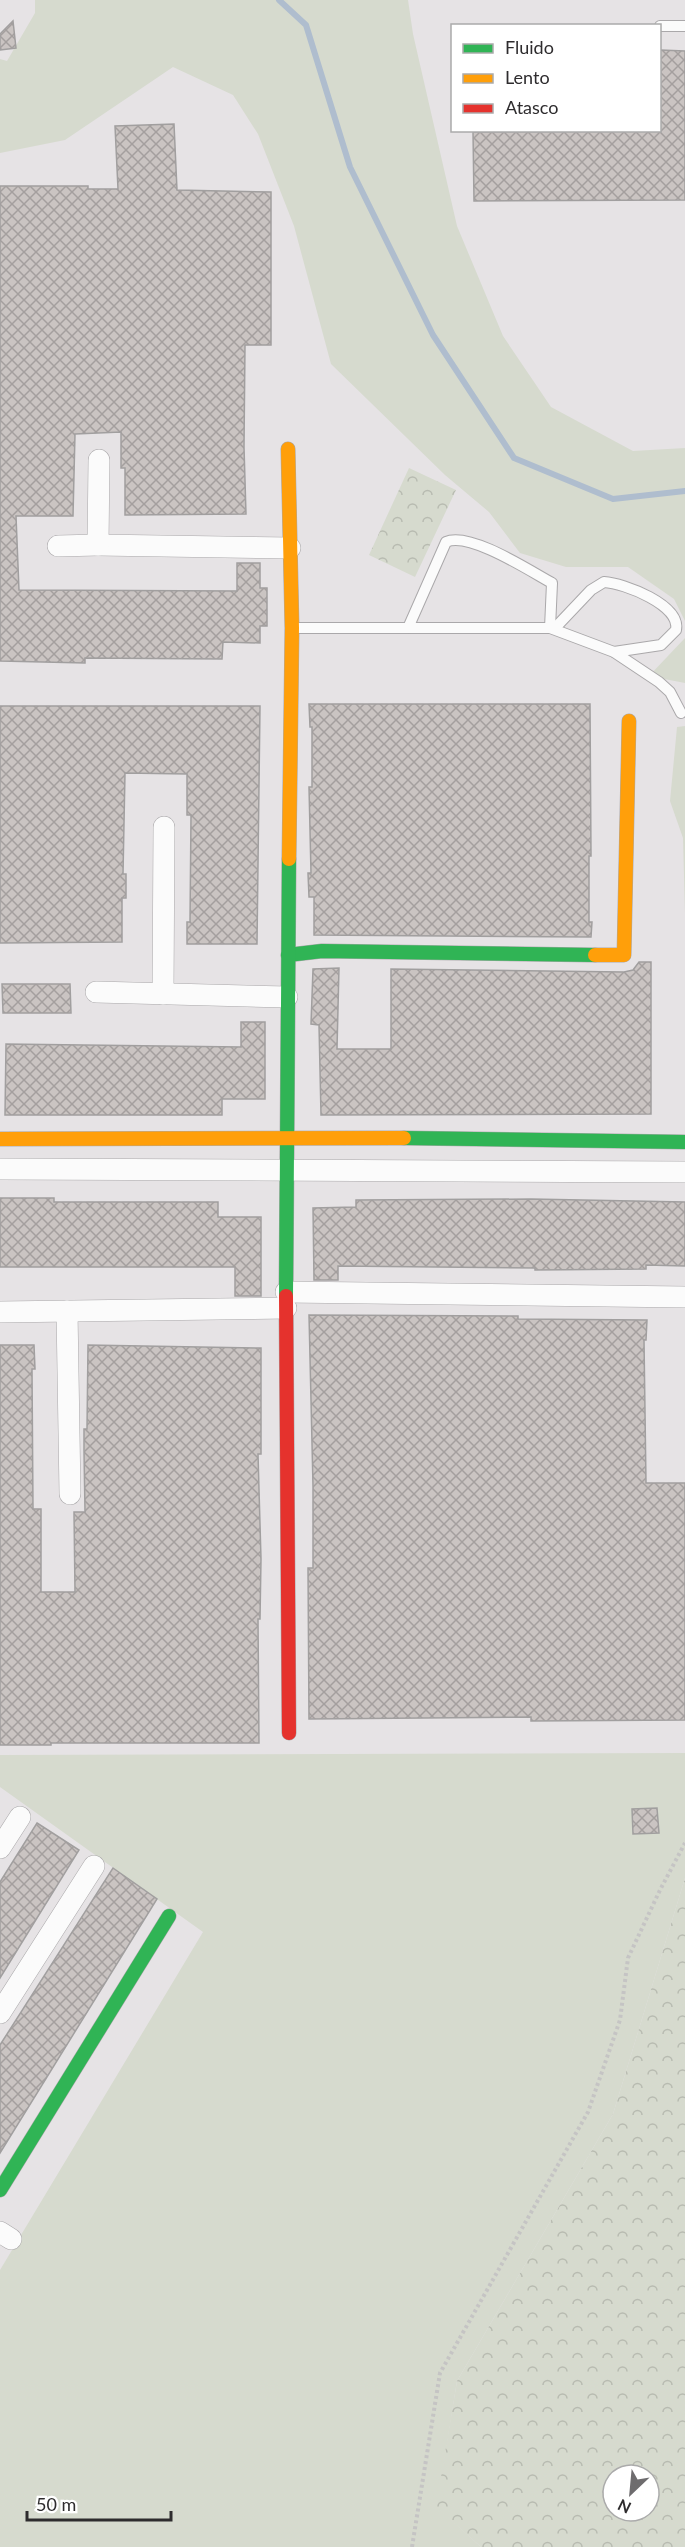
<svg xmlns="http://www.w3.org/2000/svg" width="685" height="2547" viewBox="0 0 685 2547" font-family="Lato,sans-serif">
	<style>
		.grass { fill: #d6dace }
		.forest { fill: url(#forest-crowns); fill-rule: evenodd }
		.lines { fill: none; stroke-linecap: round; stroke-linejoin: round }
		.stream { stroke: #afbdce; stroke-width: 6 }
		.building { fill: url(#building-cross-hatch); stroke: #a19f9f; stroke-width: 1.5 }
		.lane-casing { stroke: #aaa8aa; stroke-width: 12 }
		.street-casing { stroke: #aaa8aa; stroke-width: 22 }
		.fast-casing { stroke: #aaa8aa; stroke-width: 15 }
		.slow-casing { stroke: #aaa8aa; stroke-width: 15 }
		.jam-casing { stroke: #aaa8aa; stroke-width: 15 }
		.path { stroke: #c5c4c4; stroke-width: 4; stroke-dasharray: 3 3; stroke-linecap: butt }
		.lane { stroke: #fbfbfb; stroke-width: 10 }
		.street { stroke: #fbfbfb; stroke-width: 21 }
		.fast { stroke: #30b455; stroke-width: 14 }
		.slow { stroke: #ff9f0a; stroke-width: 14 }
		.jam { stroke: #e5322d; stroke-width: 14 }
	</style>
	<defs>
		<pattern id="forest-crowns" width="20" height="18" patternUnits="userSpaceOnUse" patternTransform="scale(1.5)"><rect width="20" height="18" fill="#d6dace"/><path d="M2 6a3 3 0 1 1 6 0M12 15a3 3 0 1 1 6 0" fill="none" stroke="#b8bbb1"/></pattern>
		<pattern id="building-cross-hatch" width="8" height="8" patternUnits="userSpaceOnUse" patternTransform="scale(1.5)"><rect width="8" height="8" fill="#cac4c2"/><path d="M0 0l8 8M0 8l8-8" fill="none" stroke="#a49f9e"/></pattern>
	</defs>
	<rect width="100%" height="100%" fill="#e6e3e5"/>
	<g class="grass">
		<path d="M35 0H408L413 34 457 226 503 336 551 407 633 451 685 448V621L674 599 628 567H566L520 553 489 512 445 475 331 364 294 226 258 134 233 95 173 67 65 140 0 153V59L7 61 35 13Z"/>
		<path d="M685 638V683L649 676Z"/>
		<path d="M685 726V914L683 838 670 801 677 727Z"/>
		<path d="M685 1753V1878L613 2114 457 2381 437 2507 481 2547H0V2270L203 1932 0 1787V1755Z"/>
	</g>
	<g class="forest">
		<path d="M409 468 456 490 415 577 369 555Z"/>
		<path d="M685 1878V2547H481L436 2507 457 2381 613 2114ZM613 2475H649V2511H613Z"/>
	</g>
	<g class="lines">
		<path class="stream" d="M279 0 306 25 350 167 433 335 514 458 613 499 685 491"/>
	</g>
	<g class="building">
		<path d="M13 21 16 48 0 50V34Z"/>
		<path d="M660 50 685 51V200L474 201 473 132 660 131Z"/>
		<path d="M174 124 177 190 271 192V345H245L244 447 246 514 125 515V468H121V432L75 434 73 516H16L19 590 237 591V563H260V588H267V626H260V643L223 642 222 659 85 658V663L0 661V186H88V189H118L115 126Z"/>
		<path d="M309 704H590L591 856H589V922H592L591 937 314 935V897H309L308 873H311L309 787H312V727H310Z"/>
		<path d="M0 706H260L257 944H187V922H190L191 815H187V774L125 773 123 874H126V898H122V942L0 943Z"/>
		<path d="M639 962H651V1114L321 1115 319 1025 311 1024 313 969 339 968 337 1049H391V969L624 972 633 970Z"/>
		<path d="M2 984H70L71 1013H3Z"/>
		<path d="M241 1022H265V1099H222V1115H5L6 1044 241 1047Z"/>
		<path d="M0 1198H54V1202H218V1217H261V1296H235V1267H0Z"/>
		<path d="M531 1199 685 1202V1266L646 1265V1269L535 1270V1268L338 1266V1280H314L313 1208 356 1207V1200Z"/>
		<path d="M309 1315 518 1316V1319L647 1320 646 1340H644L646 1483H685V1720L531 1721V1717L309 1719 308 1568H313V1486Z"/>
		<path d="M0 1345H34L35 1369H32L33 1509H41V1592H75L74 1512H85L84 1451V1429H87L88 1345 261 1348V1454H258L261 1559 260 1619H258L259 1743H51V1745H0Z"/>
		<path d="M657 1808 659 1833 633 1834 632 1809Z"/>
		<path d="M37 1823 79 1850 0 1978V1882Z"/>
		<path d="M113 1868 157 1899 0 2153V2045Z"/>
	</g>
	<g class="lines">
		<g class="lane-casing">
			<g id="lane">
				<path d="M660 26H685"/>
				<path d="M292 628H550L614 652 659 682 670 692 681 713"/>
				<path d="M408 628 446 542C469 531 530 571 552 583L550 628"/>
				<path d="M554 629 591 590 604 582C624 583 681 605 676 630L661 645 614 652"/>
			</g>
		</g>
		<g class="street-casing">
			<g id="street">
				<path d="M99 460 98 545 290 548"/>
				<path d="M58 546 98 545"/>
				<path d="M96 992 287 997"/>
				<path d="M163 994 164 827"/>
				<path d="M0 1169 685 1172"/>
				<path d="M286 1292 685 1297"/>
				<path d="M67 1311 70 1494"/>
				<path d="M0 1312 286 1308"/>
				<path d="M0 1848 20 1817"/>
				<path d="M0 2013 94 1866"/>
				<path d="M0 2232 11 2239"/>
			</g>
		</g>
		<g class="fast-casing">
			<g id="fast">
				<path d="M288 955 322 951 595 955"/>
				<path d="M404 1138 685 1142"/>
				<path d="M286 1296 289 859"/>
				<path d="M0 2190 169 1916"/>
			</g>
		</g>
		<g class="slow-casing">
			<g id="slow">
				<path d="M288 449 292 628 289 859"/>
				<path d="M595 955H624L629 721"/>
				<path d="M0 1139 404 1138"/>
			</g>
		</g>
		<g class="jam-casing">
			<path id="jam" d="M286 1296 289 1733"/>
		</g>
		<path class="path" d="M412 2547 440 2373 588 2112 620 2020 628 1958 660 1890 685 1843"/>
		<use href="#lane" class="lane"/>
		<use href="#street" class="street"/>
		<use href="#fast" class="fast"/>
		<use href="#slow" class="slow"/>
		<use href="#jam" class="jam"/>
	</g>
	<rect x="451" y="24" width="210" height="108" fill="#ffffff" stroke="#ababab" stroke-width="1.5"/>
	<rect x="463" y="44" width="30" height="9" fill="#30b455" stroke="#ababab" stroke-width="1.5"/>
	<text x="505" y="54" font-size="18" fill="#2e2c2e">Fluido</text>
	<rect x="463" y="74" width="30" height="9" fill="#ff9f0a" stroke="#ababab" stroke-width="1.5"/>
	<text x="505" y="84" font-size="18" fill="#2e2c2e">Lento</text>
	<rect x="463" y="104" width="30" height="9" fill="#e5322d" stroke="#ababab" stroke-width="1.5"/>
	<text x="505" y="114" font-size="18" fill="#2e2c2e">Atasco</text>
	<g transform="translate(631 2493) rotate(206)"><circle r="28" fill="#ffffff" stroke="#ababab" stroke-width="1.5"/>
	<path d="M0-4.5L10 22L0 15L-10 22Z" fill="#6e6c6e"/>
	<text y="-9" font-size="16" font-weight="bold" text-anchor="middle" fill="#2e2c2e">N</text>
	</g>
	<path d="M27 2511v9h144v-9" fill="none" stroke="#2e2c2e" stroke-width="3"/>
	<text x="36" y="2511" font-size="18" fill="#2e2c2e" stroke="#ffffff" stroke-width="4.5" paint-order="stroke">50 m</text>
</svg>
